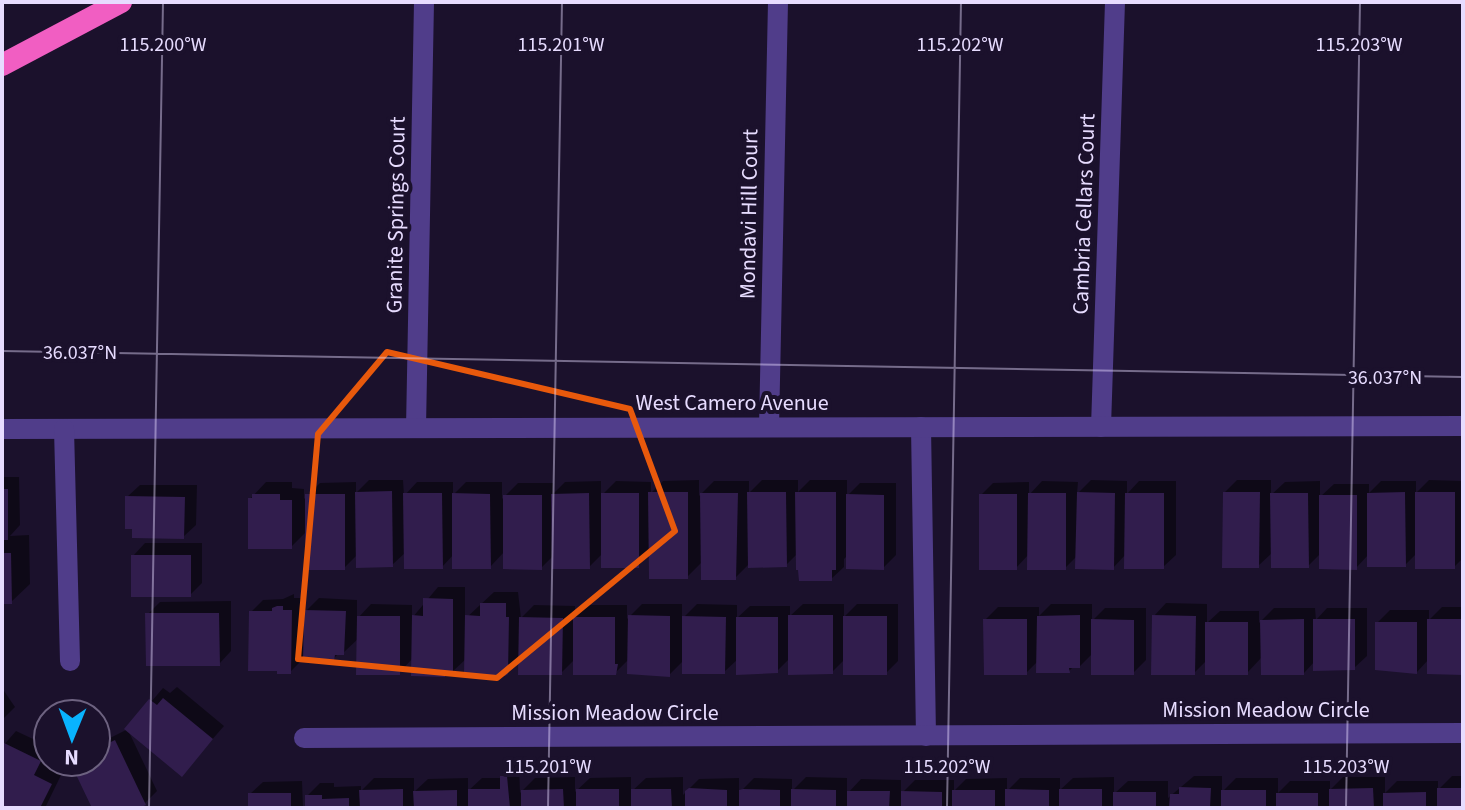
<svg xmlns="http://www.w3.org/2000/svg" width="1465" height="810" viewBox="0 0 1465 810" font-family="'Source Sans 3',sans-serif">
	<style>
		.shadow { fill: #0007 }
		.building { fill: #311d4d }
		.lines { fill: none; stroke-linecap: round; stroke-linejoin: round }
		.minor { stroke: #503d8a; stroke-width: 20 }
		.trunk { stroke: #f15ec2; stroke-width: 22 }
		.marked { fill: none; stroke: #e8590c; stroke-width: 6; stroke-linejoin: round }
		.ticks { fill: none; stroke: #e7dcff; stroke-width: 2; stroke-opacity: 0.45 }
		.labels { text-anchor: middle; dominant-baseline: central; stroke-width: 8; stroke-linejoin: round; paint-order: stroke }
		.street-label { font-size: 22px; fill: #e7dcff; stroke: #1b112c }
		.ticks-label { font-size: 20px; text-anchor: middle; fill: #e7dcff; stroke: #1b112c; stroke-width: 8; stroke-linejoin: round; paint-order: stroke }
	</style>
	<rect width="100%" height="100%" fill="#1b112c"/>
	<g class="shadow">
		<path d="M2 477H19L20 525 10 536 29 535 30 584 11 602H3L2 635Z"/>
		<path d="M369 480H403L404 496 417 482H453V495L466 482H502V499L518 483H553V494L565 482 601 481V496L616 481 651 482V493L663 481 699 480V496L714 481H749V493L762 480H798V492L810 480H847V496L860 483H896V555L883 568 848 555 844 559V567L831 579 798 553 786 565 750 563 735 578 702 562 687 577 651 553 638 566 603 553 589 567 554 555 541 568 505 551 490 567 454 554 442 567 406 552 392 565 358 554 344 568 307 531 291 547 250 499 266 482H292V488L304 489V499L320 483 356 482V493Z"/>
		<path d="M1091 480 1127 481V494L1139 481H1176V555L1163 567 1126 554 1113 568 1077 556 1065 568 1029 554 1016 568 981 495 993 483 1029 482V495L1042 481 1078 482 1077 494Z"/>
		<path d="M1237 480H1271V495L1285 482 1320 481V497L1334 484H1369V493L1381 481H1416V493L1429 480 1463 481V558L1454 567 1417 553 1405 565 1369 554 1356 568 1321 553 1308 566 1273 552 1258 566 1225 492Z"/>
		<path d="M140 485H197L196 525 183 537 127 497Z"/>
		<path d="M145 543H202V583L190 595 133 556Z"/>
		<path d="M438 587H465V619L494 592H518L521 618 534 605 575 606V618L587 605H627V619L642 604H682V619L697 604 737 605V618L750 606H790V616L803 604H844V617L857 604H898V661L886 673 845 659 832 672 790 658 777 671 738 659 724 672 684 660 669 675 629 659 615 673 575 659 561 673 520 659 507 672 467 658 452 672 413 658 399 673 359 638 343 653H339L333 659 304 658 290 672 251 612 263 600 283 599 294 594V598H304L303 614 319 598 357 600V619L371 604 412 605V618Z"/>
		<path d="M231 601V651L219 664 148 614 160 602Z"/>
		<path d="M1166 603 1207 604V623L1220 611H1259V623L1274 608H1315L1316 620 1327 608H1367V656L1354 668 1315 661 1304 673 1262 657 1247 673 1207 660 1194 673 1154 616Z"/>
		<path d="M1051 604H1092V621L1105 608H1146V660L1133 673 1093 653 1080 666H1074L1069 671 1038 661 1026 673 985 620 998 607H1039V616Z"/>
		<path d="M1442 607H1463V673L1429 659 1417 672 1377 623 1390 610H1429V620Z"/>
		<path d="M177 687 224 726 182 774 128 730 157 791 145 803 135 808H95L96 745 128 729 163 688 170 693Z"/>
		<path d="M2 688 15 707 2 720Z"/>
		<path d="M16 731 48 746 45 763 63 771 45 808H2V747Z"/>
		<path d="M514 764H519L520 793 535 778 575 777V792L590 778 631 777V792L646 778 683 777V795L699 779 739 778V793L754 778 792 779V791L806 777 847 778V794L861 779 901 780V794L915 780H954V791L966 779 1007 778V791L1020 778H1060V790L1073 778 1114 777V794L1128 781H1168V798L1194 776H1222V792L1236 778H1278V793L1290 781H1330V790L1343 777H1385V793L1397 781H1438V790L1452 776H1463V808H307V796L320 783H334V787L361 786V791L374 778H414V792L428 779 468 778V791L482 778H502Z"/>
		<path d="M302 781 303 808H250V794L263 782Z"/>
	</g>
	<g class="building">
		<rect x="2" y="489" width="6" height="51"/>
		<path d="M392 491 393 567 356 568 355 492Z"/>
		<path d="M648 492H688V579H649Z"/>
		<path d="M747 492H786L787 567 748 568Z"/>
		<path d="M795 492H836V570H832V581H799L798 570H796Z"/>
		<path d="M1077 492 1115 493 1114 570 1075 569Z"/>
		<path d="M1223 492H1260L1259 568H1222Z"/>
		<path d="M1405 492 1406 567H1367V493Z"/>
		<rect x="1415" y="492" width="40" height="77"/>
		<path d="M403 493H442L443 569H404Z"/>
		<path d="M452 493 490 494 491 569H452Z"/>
		<path d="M589 493 590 569H552L551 494Z"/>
		<rect x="601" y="493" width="38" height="75"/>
		<path d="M700 493H738L736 580H701Z"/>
		<path d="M1028 493H1066V570H1027Z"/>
		<path d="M1125 493H1164V569H1124Z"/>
		<path d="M1270 493H1308L1309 568H1271Z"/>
		<path d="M252 494H280V500H292V549H248V498H252Z"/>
		<rect x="305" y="494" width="40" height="76"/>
		<path d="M846 494 884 495V570L846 569Z"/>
		<rect x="979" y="494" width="38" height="76"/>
		<path d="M503 495H542V570L503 569Z"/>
		<path d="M1319 495H1357V570L1319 569Z"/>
		<path d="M125 496 185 497 184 539 132 538V529H125Z"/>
		<path d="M2 553H11L12 604H2Z"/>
		<rect x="131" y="555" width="60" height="42"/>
		<path d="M423 598 453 599V674H445V677L411 676 412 615 423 616Z"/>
		<path d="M480 603H506V617H509L508 674 505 676 464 675 465 615 480 616Z"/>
		<path d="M277 606H283V610H292L291 674H277V671H248L249 611H272V608Z"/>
		<path d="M304 610 346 611 344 655H335L334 661 303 660Z"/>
		<path d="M145 613H219L220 666H146Z"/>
		<path d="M628 615 670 616V677L627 674Z"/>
		<path d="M788 615H833V674L788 675Z"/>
		<path d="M1080 615V668H1069L1070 673H1036L1037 616Z"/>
		<path d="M1152 615 1196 616 1195 675H1151Z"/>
		<path d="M357 616H400V675H356Z"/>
		<path d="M682 616 726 617 725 674H682Z"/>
		<rect x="843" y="616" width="44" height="59"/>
		<path d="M519 617 563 618 562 675H518Z"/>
		<path d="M573 617H615V664H618L616 675H573Z"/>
		<path d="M736 617H778V673L736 675Z"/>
		<path d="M983 619H1027V675H984Z"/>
		<path d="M1091 619 1134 620V675H1091Z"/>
		<path d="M1304 619V675H1261L1260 620Z"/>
		<path d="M1313 619H1355V670L1313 671Z"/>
		<path d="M1427 619H1463V675L1427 674Z"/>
		<rect x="1205" y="622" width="43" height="53"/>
		<path d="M1375 622H1417V674L1375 670Z"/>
		<path d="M163 698 213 739 182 777 124 729 149 699 157 705Z"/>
		<path d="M115 740 146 805 139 808H92L70 762H96V749Z"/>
		<path d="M2 742 41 761 34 775 52 784 40 808H2Z"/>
		<path d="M500 776H507L510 808H468V789H500Z"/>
		<path d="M1179 787 1211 788 1210 808H1169L1170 794H1179Z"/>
		<path d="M689 788 727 790V808H685V791Z"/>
		<path d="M1373 788 1374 808H1329V789Z"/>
		<rect x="1437" y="788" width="26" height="20"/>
		<path d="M403 789V808H360L359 790Z"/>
		<path d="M563 789 564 808H521V790Z"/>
		<rect x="576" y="789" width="43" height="19"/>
		<path d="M631 789H671L672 808H631Z"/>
		<path d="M743 789 780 790V808H739V790Z"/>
		<path d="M791 789 836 790V808H791Z"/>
		<path d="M1005 789 1049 790V808H1005Z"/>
		<rect x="1059" y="789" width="43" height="19"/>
		<path d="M457 790V808H414L413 791Z"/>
		<rect x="952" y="790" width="43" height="18"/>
		<rect x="1221" y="790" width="45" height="18"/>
		<path d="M847 791H890L889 808H847Z"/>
		<path d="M901 791 942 792V808H901Z"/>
		<rect x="1113" y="792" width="43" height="16"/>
		<path d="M1426 792V808H1383V793Z"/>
		<rect x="248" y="793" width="43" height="15"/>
		<rect x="1276" y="793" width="42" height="15"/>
		<path d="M305 795H322V799L349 798V808H305Z"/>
	</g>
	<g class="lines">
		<g class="minor">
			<path d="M769 427 778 2"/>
			<path d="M921 427 926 736"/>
			<path d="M1101 427 1115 2"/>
			<path d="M416 428 424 2"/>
			<path d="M2 429 1463 426"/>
			<path d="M64 429 70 661"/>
			<path d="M304 738 1463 733"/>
		</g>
		<path class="trunk" d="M2 65 121 2"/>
	</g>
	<path class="marked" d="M387 352 630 409 675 531 497 678 298 659 318 434Z"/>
	<path class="ticks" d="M2 351 1463 377M149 808 163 2M548 808 562 2M947 808 961 2M1346 808 1360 2"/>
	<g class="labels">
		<g class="street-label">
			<text transform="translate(749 214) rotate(-89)">Mondavi Hill Court</text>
			<text transform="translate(1084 214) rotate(-88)">Cambria Cellars Court</text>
			<text transform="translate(396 215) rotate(-89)">Granite Springs Court</text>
			<text x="732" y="403">West Camero Avenue</text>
			<text x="1266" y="710">Mission Meadow Circle</text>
			<text x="615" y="713">Mission Meadow Circle</text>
		</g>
	</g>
	<g class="ticks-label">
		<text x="163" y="51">115.200°W</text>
		<text x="561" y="51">115.201°W</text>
		<text x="960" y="51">115.202°W</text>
		<text x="1359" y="51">115.203°W</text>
		<text x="80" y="359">36.037°N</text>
		<text x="1385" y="384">36.037°N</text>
		<text x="548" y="773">115.201°W</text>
		<text x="947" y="773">115.202°W</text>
		<text x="1346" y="773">115.203°W</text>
	</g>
	<rect width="1465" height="810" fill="none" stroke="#e7dcff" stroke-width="8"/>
	<g transform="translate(72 738) rotate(181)"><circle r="38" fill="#1b112c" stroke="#6d6280" stroke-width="2"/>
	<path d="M0-6L14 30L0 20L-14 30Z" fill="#09b3fe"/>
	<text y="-12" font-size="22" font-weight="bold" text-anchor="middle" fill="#e7dcff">N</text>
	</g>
</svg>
